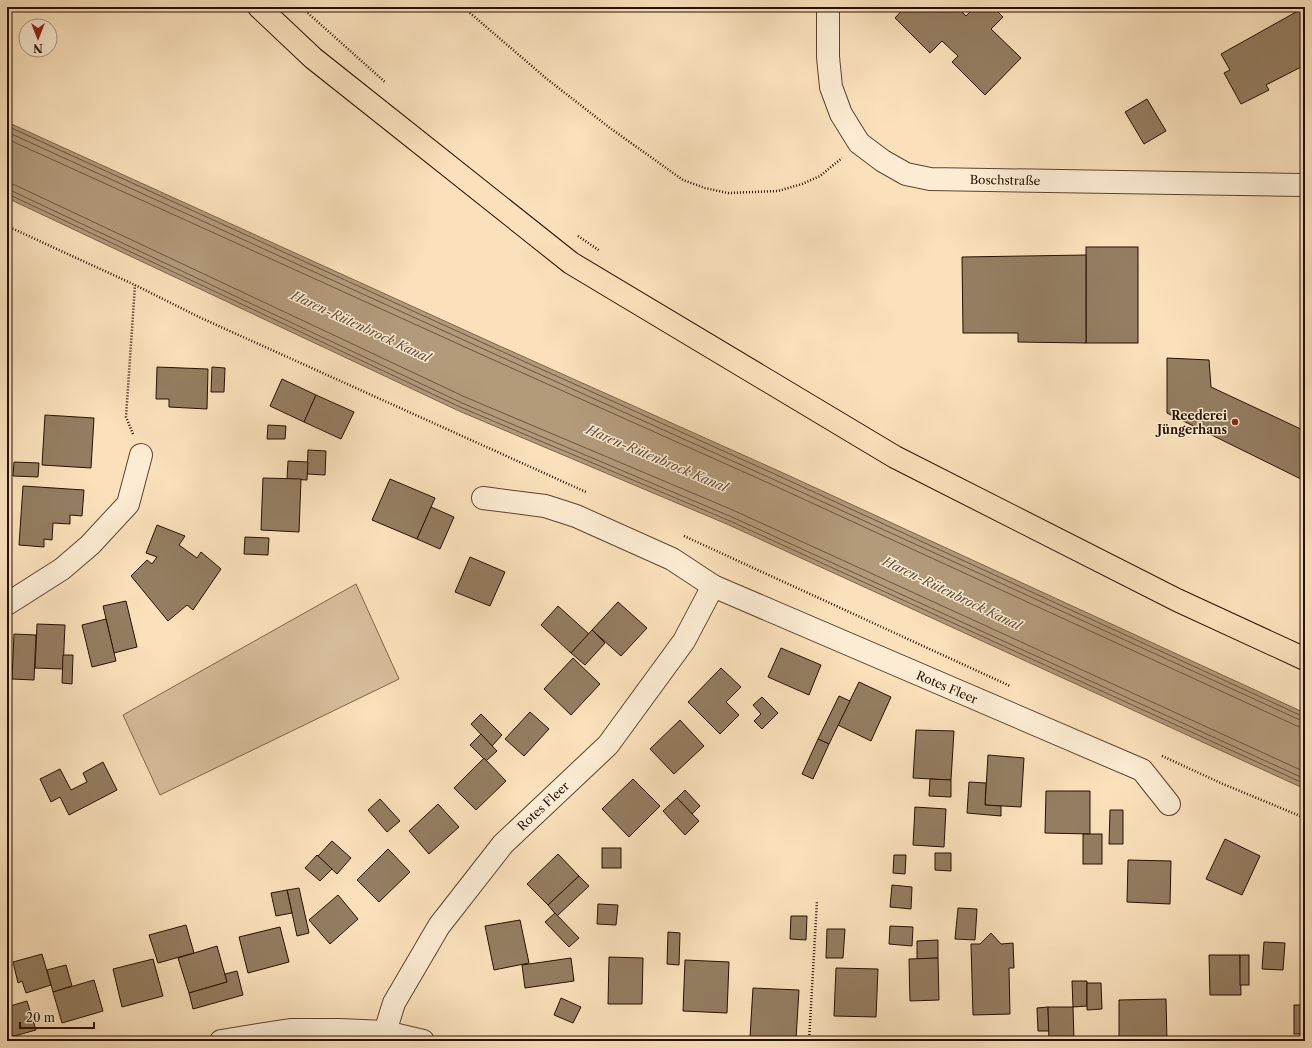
<svg xmlns="http://www.w3.org/2000/svg" width="1312" height="1048" viewBox="0 0 1312 1048" font-family="'Libre Caslon Text',serif">
	<style>
		.green { fill: #d6bd9b; stroke: #7e664e }
		.water { fill: #b29a7b; stroke: #7a634a }
		.lines { fill: none; stroke-linecap: round; stroke-linejoin: round }
		.shore { stroke: #6c553e; stroke-width: 1 }
		.building { fill: #947d61; stroke: #261000 }
		.street-casing { stroke: #5b442f; stroke-width: 24 }
		.primary-casing { stroke: #261000; stroke-width: 24 }
		.path { stroke: #261000; stroke-width: 2.5; stroke-dasharray: 1 2; stroke-linecap: butt }
		.street { stroke: #fcecd3; stroke-width: 22 }
		.primary { stroke: #fae1bb; stroke-width: 22 }
		.poi-dot { fill: #8f2418; stroke: #fcecd3; stroke-width: 1.5 }
		.labels { text-anchor: middle; dominant-baseline: central; stroke-width: 3; stroke-linejoin: round; paint-order: stroke }
		.street-label { font-size: 12px; fill: #261000; stroke: #fcecd3 }
		.poi-label { font-size: 12px; font-weight: bold; fill: #261000; stroke: #fcecd3; text-anchor: end }
		.water-label { font-size: 13px; font-style: italic; fill: #654e37; stroke: #fcecd3 }
	</style>
	<rect width="100%" height="100%" fill="#fae1bb"/>
	<filter id="stains"><feTurbulence type="fractalNoise" baseFrequency=".005" numOctaves="4"/><feColorMatrix values="0 0 0 0 .2 0 0 0 0 .09 0 0 0 0 .02 0 0 0 .5 -.17"/></filter>
	<radialGradient id="worn" r=".72"><stop offset=".6" stop-color="#630" stop-opacity="0"/><stop offset="1" stop-color="#630" stop-opacity=".3"/></radialGradient>
	<path class="green" d="M356 584 399 679 160 795 123 715Z"/>
	<path class="water" d="M7 122 493 343 781 472 1305 713V789L729 525 459 411 7 198Z"/>
	<g class="lines">
		<g class="shore">
			<path d="M7 126 492 347 779 476 1302 716H1305"/>
			<path d="M7 132 490 352 777 481 1300 720 1305 721"/>
			<path d="M7 139 487 357 775 486 1297 726 1305 727"/>
			<path d="M7 184 15 185 465 397 735 511 1305 772"/>
			<path d="M7 190 12 191 462 403 732 517 1305 779"/>
			<path d="M7 195H10L460 407 730 521 1305 784"/>
		</g>
	</g>
	<g class="building">
		<path d="M905 7H957L966 16 975 7H993L1003 17 991 29 1021 58 985 95 952 62 958 56 942 41 930 53 895 18Z"/>
		<path d="M1305 7V65L1266 85 1269 90 1241 104 1224 73 1230 70 1221 54Z"/>
		<path d="M1147 99 1166 131 1144 144 1125 112Z"/>
		<rect x="1086" y="247" width="52" height="96"/>
		<path d="M1086 255V343L1018 342V333H963L962 257Z"/>
		<path d="M1167 358 1209 360 1211 387 1305 431V481L1167 413Z"/>
		<path d="M157 367 208 369 207 409 169 407V399H156Z"/>
		<path d="M212 367 225 368 224 392H211Z"/>
		<path d="M282 379 316 395 304 422 270 406Z"/>
		<path d="M316 395 354 412 341 439 304 422Z"/>
		<path d="M45 415 94 418 91 468 42 465Z"/>
		<path d="M268 425 286 426 285 439H267Z"/>
		<path d="M308 450 326 451 325 475 307 474Z"/>
		<path d="M288 461 308 462 307 480 287 479Z"/>
		<path d="M14 462 39 463 38 477 13 476Z"/>
		<path d="M263 478 301 479 299 532 261 530Z"/>
		<path d="M390 479 435 498 417 539 372 520Z"/>
		<path d="M23 486 84 490 82 516 70 515V524L53 523 52 540 44 539V547L19 545Z"/>
		<path d="M431 507 454 517 440 549 417 539Z"/>
		<path d="M157 525 185 536 179 545 197 558 201 552 221 569 193 610 187 605 168 621 131 576 147 560 152 564 157 557 146 553Z"/>
		<path d="M245 537 269 538 268 555 244 554Z"/>
		<path d="M470 557 505 572 490 606 455 592Z"/>
		<path d="M126 601 137 647 114 653 103 606Z"/>
		<path d="M618 602 647 628 621 656 592 630Z"/>
		<path d="M558 606 589 634 571 653 541 625Z"/>
		<path d="M106 619 116 661 92 667 82 625Z"/>
		<path d="M37 624 65 625 63 669 35 668Z"/>
		<path d="M592 630 605 643 585 665 571 653Z"/>
		<path d="M14 634 36 635 34 680 12 679Z"/>
		<path d="M781 648 821 665 809 695 768 677Z"/>
		<path d="M63 655H73L72 684 62 683Z"/>
		<path d="M573 658 600 684 571 715 544 689Z"/>
		<path d="M721 668 741 687 726 702 739 715 720 734 688 702Z"/>
		<path d="M859 682 891 697 871 741 838 725Z"/>
		<path d="M839 696 850 701 829 744 818 739Z"/>
		<path d="M762 697 778 713 762 729 754 721 761 714 753 705Z"/>
		<path d="M530 712 549 729 524 756 505 739Z"/>
		<path d="M481 714 502 735 492 746 471 724Z"/>
		<path d="M680 720 704 746 674 774 650 749Z"/>
		<path d="M916 730 954 731 951 780 913 778Z"/>
		<path d="M481 734 497 751 486 761 470 745Z"/>
		<path d="M818 739 829 744 813 779 802 774Z"/>
		<path d="M988 755 1024 758 1021 807 985 805Z"/>
		<path d="M484 758 506 781 476 810 454 788Z"/>
		<path d="M103 762 117 790 69 815 60 797 51 802 40 779 60 769 71 790 87 782 83 773Z"/>
		<path d="M633 779 660 806 629 837 602 809Z"/>
		<path d="M930 779 951 780V797L929 796Z"/>
		<path d="M969 782 986 783 985 805 1001 806V816L967 813Z"/>
		<path d="M685 790 700 806 692 814 677 798Z"/>
		<path d="M1046 791H1090V834L1045 833Z"/>
		<path d="M677 798 699 821 685 835 663 811Z"/>
		<path d="M380 799 400 821 387 832 368 810Z"/>
		<path d="M438 804 459 827 429 854 409 831Z"/>
		<path d="M915 807 946 809 944 847 913 845Z"/>
		<path d="M1110 810H1123V844H1109Z"/>
		<rect x="1083" y="834" width="19" height="30"/>
		<path d="M1225 839 1260 856 1242 895 1206 879Z"/>
		<path d="M332 841 351 858 337 874 318 856Z"/>
		<rect x="602" y="848" width="19" height="20"/>
		<path d="M388 849 410 872 379 902 357 880Z"/>
		<path d="M935 853H951V871L935 870Z"/>
		<path d="M558 854 579 876 548 905 527 884Z"/>
		<path d="M317 855 332 869 320 881 305 868Z"/>
		<path d="M894 855H906L905 874 893 873Z"/>
		<path d="M1128 860 1171 861 1170 904 1127 902Z"/>
		<path d="M579 876 589 886 557 916 548 905Z"/>
		<path d="M892 885 912 887 911 909 890 907Z"/>
		<path d="M299 888 309 933 297 936 287 890Z"/>
		<path d="M287 890 292 913 276 916 271 893Z"/>
		<path d="M338 895 358 919 330 944 309 920Z"/>
		<path d="M598 904 618 905 616 925 597 924Z"/>
		<path d="M958 908 977 909 975 940 955 939Z"/>
		<path d="M555 913 579 938 569 947 545 922Z"/>
		<path d="M791 916H807L806 940 790 939Z"/>
		<path d="M520 920 529 963 494 970 485 926Z"/>
		<path d="M186 925 194 953 158 963 149 935Z"/>
		<path d="M890 926 913 927 912 946 889 944Z"/>
		<path d="M280 927 289 962 248 973 239 937Z"/>
		<path d="M827 929H845L843 958H826Z"/>
		<path d="M668 932 680 933 679 965 667 964Z"/>
		<path d="M991 933 1001 944 1013 943 1014 968H1009L1010 1014 973 1015 971 944H980Z"/>
		<path d="M938 940V958L917 959V941Z"/>
		<path d="M1264 942 1285 943 1283 970 1262 969Z"/>
		<path d="M217 946 227 982 189 993 178 958Z"/>
		<path d="M42 954 51 985 26 993 22 981 18 983 13 962Z"/>
		<path d="M1209 955H1240L1241 995H1210Z"/>
		<rect x="1240" y="955" width="9" height="30"/>
		<path d="M609 957 643 958 642 1004H608Z"/>
		<path d="M571 958 574 981 525 988 522 965Z"/>
		<path d="M938 958 939 1000 910 1001 909 959Z"/>
		<path d="M153 959 163 996 122 1007 113 969Z"/>
		<path d="M685 960 729 962 727 1013 683 1011Z"/>
		<path d="M66 965 72 986 53 992 47 970Z"/>
		<path d="M836 968 878 969 876 1017 834 1016Z"/>
		<path d="M237 971 243 995 193 1009 189 993 227 982 225 974Z"/>
		<path d="M94 980 103 1011 62 1023 53 992Z"/>
		<path d="M1072 981H1087V1006L1073 1007Z"/>
		<path d="M1087 983H1101L1102 1009 1087 1010Z"/>
		<path d="M753 988 799 990 796 1039 750 1037Z"/>
		<path d="M561 998 581 1007 573 1023 554 1015Z"/>
		<path d="M1166 999 1167 1041H1119V1000Z"/>
		<path d="M27 1001 36 1030 7 1038V1007Z"/>
		<rect x="1294" y="1005" width="11" height="29"/>
		<path d="M1048 1007 1049 1031H1038L1037 1008Z"/>
		<path d="M1048 1007H1073L1074 1041H1049Z"/>
	</g>
	<g class="lines">
		<g class="street-casing">
			<g id="street">
				<path d="M828 7V57L831 87 841 114 859 143 883 161 906 174 930 179 1305 185"/>
				<path d="M483 498 545 506 576 516 672 559 713 586 1142 770 1169 804"/>
				<path d="M7 604 62 569 90 545 128 504 141 455"/>
				<path d="M385 1032 394 1003 439 926 503 844 608 745 684 641 713 586"/>
				<path d="M221 1041 290 1030H339L385 1032 423 1041"/>
			</g>
		</g>
		<g class="primary-casing">
			<path id="primary" d="M259 7 313 58 571 263 895 457 1177 600 1305 659"/>
		</g>
		<g class="path">
			<path d="M301 7 386 83"/>
			<path d="M463 7 547 79 610 128 683 180 705 188 728 193 778 191 802 184 820 176 842 158"/>
			<path d="M7 226 135 285 201 318 586 492"/>
			<path d="M578 236 600 251"/>
			<path d="M133 434 126 417 135 285"/>
			<path d="M684 536 1010 686"/>
			<path d="M1162 756 1223 784 1305 818"/>
			<path d="M809 1041 817 901"/>
		</g>
		<use href="#street" class="street"/>
		<use href="#primary" class="primary"/>
	</g>
	<circle class="poi-dot" cx="1235" cy="422" r="4"/>
	<g class="labels">
		<g class="street-label">
			<text transform="translate(1005 180) rotate(1)">Boschstraße</text>
			<text transform="translate(947 687) rotate(23)">Rotes Fleer</text>
			<text transform="translate(543 806) rotate(-43)">Rotes Fleer</text>
		</g>
		<g class="poi-label">
			<text x="1227" y="415">Reederei<tspan x="1227" dy="14">Jüngerhans</tspan></text>
		</g>
		<g class="water-label">
			<text transform="translate(361 326) rotate(25)">Haren-Rütenbrock Kanal</text>
			<text transform="translate(657 458) rotate(23)">Haren-Rütenbrock Kanal</text>
			<text transform="translate(952 593) rotate(26)">Haren-Rütenbrock Kanal</text>
		</g>
	</g>
	<rect width="1312" height="1048" fill="none" stroke="#fae1bb" stroke-width="24"/>
	<rect x="8" y="8" width="1296" height="1032" fill="none" stroke="#261000" stroke-width="2"/>
	<rect x="12" y="12" width="1288" height="1024" fill="none" stroke="#261000"/>
	<g transform="translate(38 38) rotate(180)"><circle r="19" fill="#fcecd3" stroke="#a6947f"/>
	<path d="M0-3L7 15L0 10L-7 15Z" fill="#8f2418"/>
	<text y="-6" font-size="11" font-weight="bold" text-anchor="middle" fill="#261000">N</text>
	</g>
	<path d="M20 1022v6h74v-6" fill="none" stroke="#261000" stroke-width="2"/>
	<text x="26" y="1022" font-size="12" fill="#261000" stroke="#fcecd3" stroke-width="3" paint-order="stroke">20 m</text>
	<rect width="100%" height="100%" filter="url(#stains)"/>
	<rect width="100%" height="100%" fill="url(#worn)"/>
</svg>
